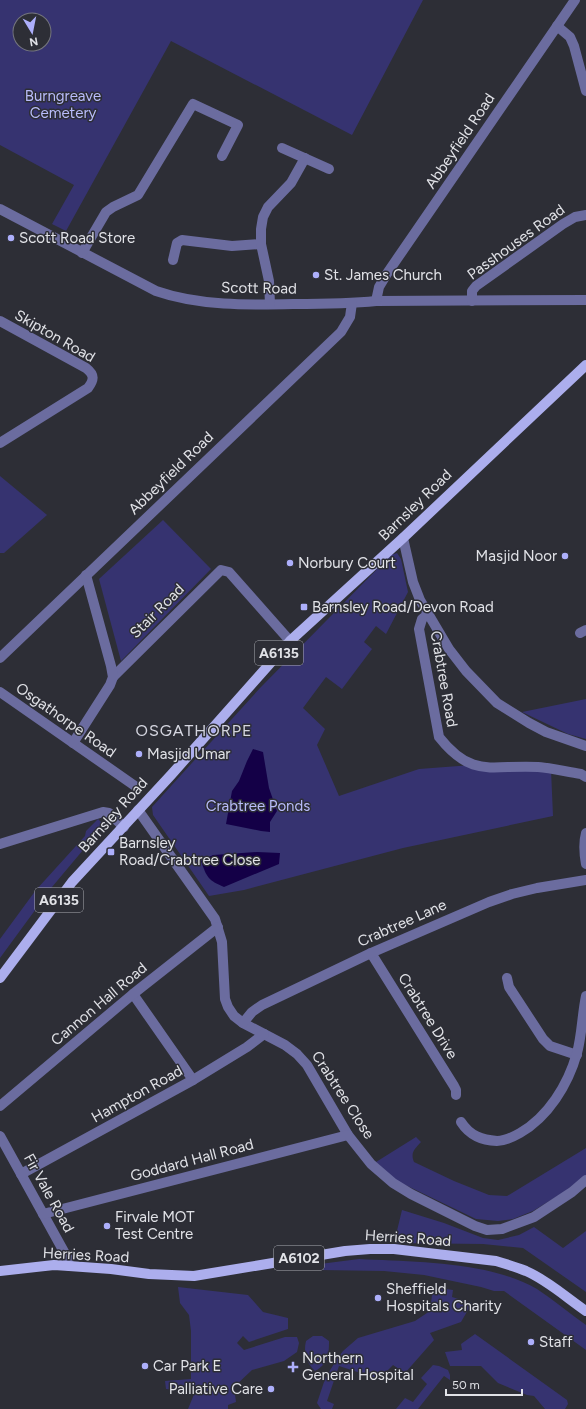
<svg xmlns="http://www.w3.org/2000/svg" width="586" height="1409" viewBox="0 0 586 1409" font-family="Figtree,sans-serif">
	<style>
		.green { fill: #363370; fill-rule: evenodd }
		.water { fill: #140047 }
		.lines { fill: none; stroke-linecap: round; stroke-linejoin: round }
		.minor { stroke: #6b6c9f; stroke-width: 10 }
		.major { stroke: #acaeed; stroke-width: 10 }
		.poi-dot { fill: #adaffb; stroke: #2d2e36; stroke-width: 1.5 }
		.labels { text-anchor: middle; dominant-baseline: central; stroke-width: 3; stroke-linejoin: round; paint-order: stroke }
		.shield { fill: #2d2e36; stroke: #abacb2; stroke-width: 1 }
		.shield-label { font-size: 14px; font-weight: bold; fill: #e1e2e7 }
		.park-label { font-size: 15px; fill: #b9bcfb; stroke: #2d2e36 }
		.street-label { font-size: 15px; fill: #e1e2e7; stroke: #2d2e36 }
		.poi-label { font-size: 15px; fill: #e1e2e7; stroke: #2d2e36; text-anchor: start }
		.neighbourhood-label { font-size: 16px; letter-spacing: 1px; fill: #d5d6e0; stroke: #2d2e36 }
	</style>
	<rect width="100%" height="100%" fill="#2d2e36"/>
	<g class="green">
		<path d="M0 0H423L352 135 171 41 66 231 52 224 74 185 0 145ZM20 20H44V44H20Z"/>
		<path d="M0 476 47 515 4 553H0Z"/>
		<path d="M163 520 211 569 121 661 99 579Z"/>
		<path d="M397 553 401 559 408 592 386 634 376 626 364 642 372 649 342 689 326 677 303 708 325 729 317 745 339 796 419 769 472 765 551 770 553 816 403 848 244 890 209 896 153 815 152 807 260 688 391 555Z"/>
		<path d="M586 699V739L568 734 522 712Z"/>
		<path d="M98 819 104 825 52 887 0 958V939L36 890 85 836 86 831Z"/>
		<path d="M416 1137 421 1142C415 1149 410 1152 414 1162L454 1181 489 1195 507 1196 586 1148V1175L564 1192 533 1211 513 1219 498 1221 476 1219 397 1181 376 1162Z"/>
		<path d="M402 1210 444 1223 483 1238 498 1240 519 1235 534 1227 563 1248 586 1231V1292L523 1248 483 1244 394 1243Z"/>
		<path d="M359 1259C415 1262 488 1261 537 1289 554 1300 570 1314 586 1325V1350L504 1291H494L481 1287 424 1275 384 1271 319 1270 320 1264Z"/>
		<path d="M178 1287 248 1295 263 1312 288 1318V1329L249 1342 243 1336 237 1343 244 1350 285 1337H297L299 1343 297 1352 284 1361 252 1370 234 1387 236 1402 228 1405V1409H188L195 1392 166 1389 165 1381 191 1379V1331L189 1315 180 1303Z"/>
		<path d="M433 1287 453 1290 452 1297 472 1303 461 1322 430 1333 434 1340 405 1373 393 1365 379 1379 339 1366 327 1401 334 1404 332 1409H321L317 1403 325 1379 335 1362 343 1351 358 1338 415 1321 430 1311Z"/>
		<path d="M475 1334 567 1400 568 1404 565 1409H545L534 1396 527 1395 498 1383 481 1366H450L445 1352 462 1350 461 1344Z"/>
		<path d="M313 1336H322L329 1341C329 1355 328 1364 315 1371 307 1364 303 1352 306 1341Z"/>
		<path d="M433 1365 439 1366 448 1370 450 1375V1380L444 1376 418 1409H396L405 1398 413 1402 427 1384 421 1378Z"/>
	</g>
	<g class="water">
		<path d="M253 749 263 752 269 788 277 811 270 822V832L261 831 226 824 232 791 239 781 247 761Z"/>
		<path d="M257 852 280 853 279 864 224 887C208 880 207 878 201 861L213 855Z"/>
	</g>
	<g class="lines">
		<g class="minor">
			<path d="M557 26 570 37 574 46 586 91"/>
			<path d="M282 148 329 169"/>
			<path d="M0 209 156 291C199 306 248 305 293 304 321 304 348 304 376 301L586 300"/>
			<path d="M82 253 106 212 113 207 138 195 193 104 238 125 222 156"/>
			<path d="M173 260 177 243 182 240 232 246 261 244"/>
			<path d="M376 301 379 287 388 272 575 0"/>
			<path d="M472 301V291L476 286 563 224 575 217 586 215"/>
			<path d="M270 304 269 281 261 244V229L263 217 268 207 291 183 305 158"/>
			<path d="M0 321 86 368C95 375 94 380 88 388L0 443"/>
			<path d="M403 538 413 582 420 600 449 649 466 671 497 703 529 723 546 732 586 746"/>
			<path d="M428 614 422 619 419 629 439 737C473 780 493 764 538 767 552 768 567 772 581 774L586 777"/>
			<path d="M580 633 586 630"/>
			<path d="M0 658 341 332 350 317 352 303"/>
			<path d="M113 677 221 570 229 572 290 641"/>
			<path d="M0 692 135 786"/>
			<path d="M73 743 110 685 113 677 111 666 86 575"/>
			<path d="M138 810 215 919 222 942 225 999 228 1007 234 1016 243 1023 285 1045 297 1054 307 1065 348 1135 371 1164 393 1183 411 1194 475 1226 487 1230 502 1229 534 1217 572 1192 586 1180"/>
			<path d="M586 833C583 844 584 853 586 864"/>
			<path d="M0 844 103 812 109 813 124 827"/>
			<path d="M371 953 454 1086 456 1090V1095"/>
			<path d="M507 978 509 987 543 1039 550 1046 577 1055"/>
			<path d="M133 994 193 1080"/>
			<path d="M243 1023 252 1012 262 1005 371 953 489 902 512 894 537 888 586 880"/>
			<path d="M0 1106 133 994 218 927"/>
			<path d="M461 1122C470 1136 482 1140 497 1141 505 1141 513 1137 520 1133 548 1117 568 1085 577 1053 582 1035 582 1015 586 996"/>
			<path d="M0 1136 68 1259 69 1266"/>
			<path d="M21 1174 193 1080 247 1047 264 1034"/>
			<path d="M43 1214 348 1135"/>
		</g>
		<g class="major">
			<path d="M0 978 72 882 171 775 290 641 403 538 586 365"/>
			<path d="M0 1271 54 1265 69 1266 111 1269 149 1274 194 1276 345 1251 370 1249H394L496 1261C506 1264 516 1267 526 1271 547 1280 567 1298 586 1311"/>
		</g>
	</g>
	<g class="poi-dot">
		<circle cx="11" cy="238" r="4"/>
		<circle cx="316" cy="275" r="4"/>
		<circle cx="565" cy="556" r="4"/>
		<circle cx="290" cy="563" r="4"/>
		<rect x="300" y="603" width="8" height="8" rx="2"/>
		<circle cx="139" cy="754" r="4"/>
		<rect x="107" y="848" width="8" height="8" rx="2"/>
		<circle cx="107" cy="1226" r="4"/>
		<circle cx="378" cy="1298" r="4"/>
		<circle cx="531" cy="1342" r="4"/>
		<circle cx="145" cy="1366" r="4"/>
		<path d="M291 1361h4v4h4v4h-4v4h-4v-4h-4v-4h4z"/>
		<circle cx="271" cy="1389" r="4"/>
	</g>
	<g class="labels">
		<g class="shield">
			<rect x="255" y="641" width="48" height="24" rx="3"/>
			<rect x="35" y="888" width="48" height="24" rx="3"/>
			<rect x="274" y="1246" width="50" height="24" rx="3"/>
		</g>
		<g class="shield-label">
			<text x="279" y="653">A6135</text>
			<text x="59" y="900">A6135</text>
			<text x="299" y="1258">A6102</text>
		</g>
		<g class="park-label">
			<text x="63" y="96">Burngreave<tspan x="63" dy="17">Cemetery</tspan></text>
			<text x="258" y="806">Crabtree Ponds</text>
		</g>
		<g class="street-label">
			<text transform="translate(460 141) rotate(-56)">Abbeyfield Road</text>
			<text transform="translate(516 242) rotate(-36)">Passhouses Road</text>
			<text transform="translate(259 288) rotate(1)">Scott Road</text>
			<text transform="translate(55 336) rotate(30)">Skipton Road</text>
			<text transform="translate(171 473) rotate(-44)">Abbeyfield Road</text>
			<text transform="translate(415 505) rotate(-44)">Barnsley Road</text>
			<text transform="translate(157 611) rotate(-45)">Stair Road</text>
			<text transform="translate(444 679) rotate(80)">Crabtree Road</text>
			<text transform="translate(66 720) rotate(35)">Osgathorpe Road</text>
			<text transform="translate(113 815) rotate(-48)">Barnsley Road</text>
			<text transform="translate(402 923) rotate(-24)">Crabtree Lane</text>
			<text transform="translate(99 1004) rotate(-40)">Cannon Hall Road</text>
			<text transform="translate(428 1016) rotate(58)">Crabtree Drive</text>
			<text transform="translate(137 1094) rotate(-29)">Hampton Road</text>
			<text transform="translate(343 1095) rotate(57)">Crabtree Close</text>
			<text transform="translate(192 1160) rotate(-15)">Goddard Hall Road</text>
			<text transform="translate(49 1193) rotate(61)">Fir Vale Road</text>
			<text transform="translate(408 1238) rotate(4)">Herries Road</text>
			<text transform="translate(86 1255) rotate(3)">Herries Road</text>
		</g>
		<g class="poi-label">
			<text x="19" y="238">Scott Road Store</text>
			<text x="324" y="275">St. James Church</text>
			<text x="557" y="556" text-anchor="end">Masjid Noor</text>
			<text x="298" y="563">Norbury Court</text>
			<text x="312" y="607">Barnsley Road/Devon Road</text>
			<text x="147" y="754">Masjid Umar</text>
			<text x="119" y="843">Barnsley<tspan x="119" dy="17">Road/Crabtree Close</tspan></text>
			<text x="115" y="1217">Firvale MOT<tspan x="115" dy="17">Test Centre</tspan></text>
			<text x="386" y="1289">Sheffield<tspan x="386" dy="17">Hospitals Charity</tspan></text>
			<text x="539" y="1342">Staff</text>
			<text x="302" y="1358">Northern<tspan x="302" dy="17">General Hospital</tspan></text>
			<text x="153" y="1366">Car Park E</text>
			<text x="263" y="1389" text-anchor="end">Palliative Care</text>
		</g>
		<g class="neighbourhood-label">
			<text x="194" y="730">OSGATHORPE</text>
		</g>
	</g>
	<g transform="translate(32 32) rotate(170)"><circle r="19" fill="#2d2e36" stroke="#75767d"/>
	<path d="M0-3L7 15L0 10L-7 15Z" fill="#adaffb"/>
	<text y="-6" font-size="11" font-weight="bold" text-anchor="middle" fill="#e1e2e7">N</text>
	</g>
	<path d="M446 1389v6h76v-6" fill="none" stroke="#e1e2e7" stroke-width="2"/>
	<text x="452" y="1389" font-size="12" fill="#e1e2e7" stroke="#2d2e36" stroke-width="3" paint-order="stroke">50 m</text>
</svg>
